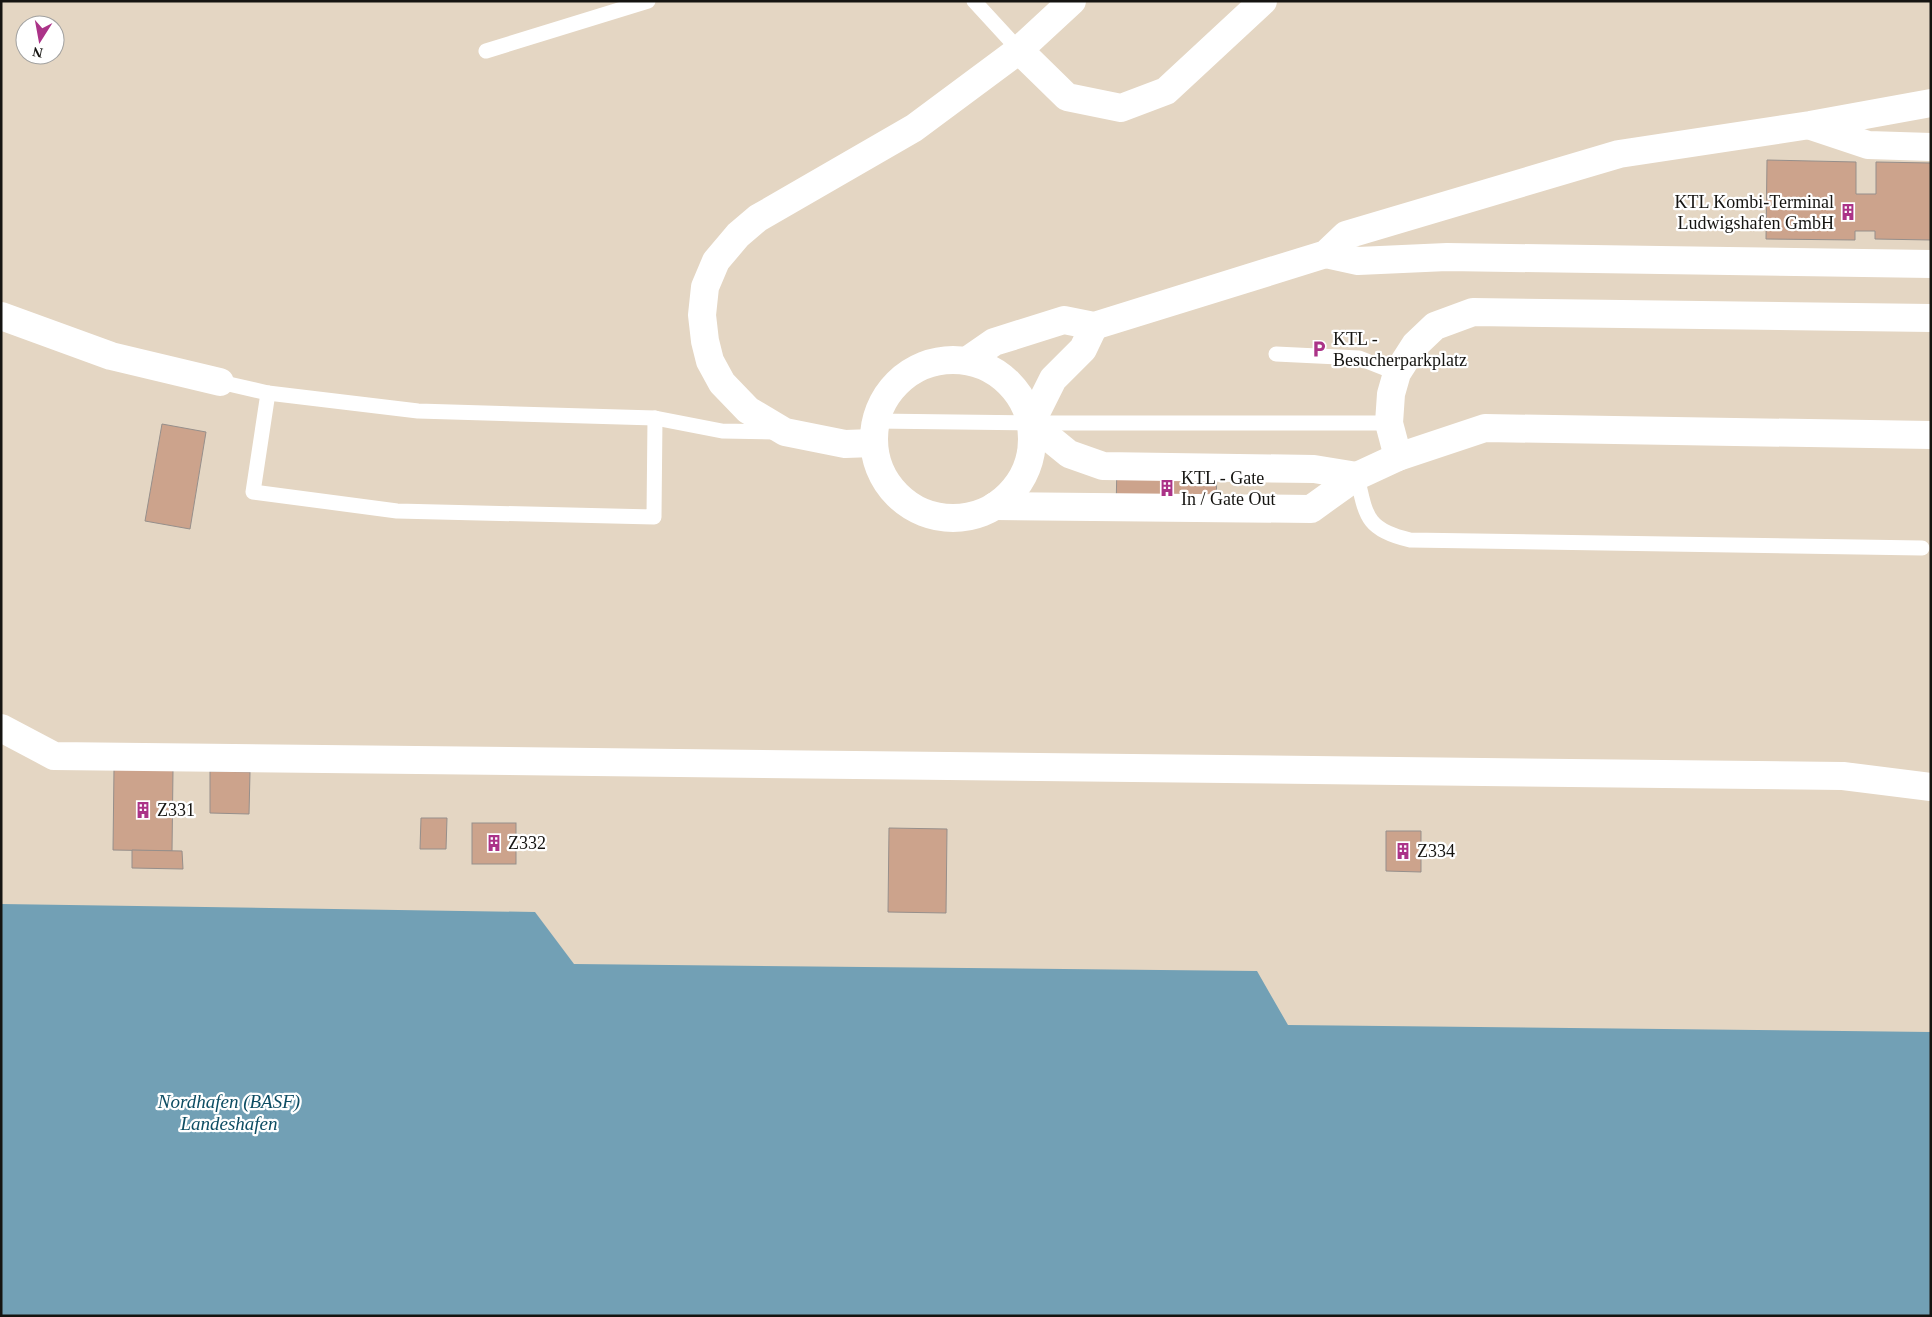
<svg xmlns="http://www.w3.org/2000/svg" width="1932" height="1317" viewBox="0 0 1932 1317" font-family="Georgia,serif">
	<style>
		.industrial { fill: #e4d6c3; fill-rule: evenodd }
		.water { fill: #72a0b5 }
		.building { fill: #cca38c; stroke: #968f8b }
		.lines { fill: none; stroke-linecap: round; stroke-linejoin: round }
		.service { stroke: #fff; stroke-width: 15 }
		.minor { stroke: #fff; stroke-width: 28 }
		.labels { text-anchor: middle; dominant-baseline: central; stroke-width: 4.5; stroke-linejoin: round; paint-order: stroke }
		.poi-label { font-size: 18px; fill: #151411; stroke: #fff; text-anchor: start }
		.water-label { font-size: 19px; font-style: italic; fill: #0d4d63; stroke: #fff }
	</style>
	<rect width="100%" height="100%" fill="#e5e2db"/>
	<path class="industrial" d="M1 1H1931V1316H1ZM25 25H55V55H25Z"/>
	<path class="water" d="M1 904 535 912 574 964 1257 971 1288 1025 1931 1032V1316H1Z"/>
	<g class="building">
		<path d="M1767 160 1856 162V194H1876V162L1931 163V240L1875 239V231H1855V240L1766 239Z"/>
		<path d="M162 424 206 432 190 529 145 521Z"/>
		<path d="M1117 463 1217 464 1216 513 1116 512Z"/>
		<path d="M114 769 173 770 172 851 113 850Z"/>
		<path d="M210 771 250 772 249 814 210 813Z"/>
		<path d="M421 818H447L446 849H420Z"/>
		<rect x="472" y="823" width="44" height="41"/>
		<path d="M889 828 947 829 946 913 888 912Z"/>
		<path d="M1386 831H1421V872L1386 871Z"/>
		<path d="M132 850 182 851 183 869 132 868Z"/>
	</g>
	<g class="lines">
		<g class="service">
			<path d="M974 1 1019 50"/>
			<path d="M486 51 648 1"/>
			<path d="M1276 354 1359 358 1397 373"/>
			<path d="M220 382 268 393 418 411 655 418 722 431 777 432"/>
			<path d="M268 393 253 492 397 511 654 517 655 418"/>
			<path d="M875 421 1031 423H1389"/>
			<path d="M1357 476C1366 516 1366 530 1410 540L1922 548"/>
		</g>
		<g class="minor">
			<path d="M1019 50 1067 97 1121 108 1166 91 1263 1"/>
			<path d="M1811 126 1868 145 1931 147"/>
			<path d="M1326 254 1358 261 1447 257 1931 264"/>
			<path d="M1 316 111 356 220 382"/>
			<path d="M1094 326 1083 349 1053 379 1031 423 1069 454 1103 466 1314 469 1357 476"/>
			<circle cx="953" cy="439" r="79"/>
			<path d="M968 360 994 342 1064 320 1094 326 1326 254 1346 235 1619 154 1810 125 1931 103"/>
			<path d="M873 443 845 444 785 432 748 410 722 383 710 361 705 341 702 315 705 287 716 261 738 235 758 218 914 128 1019 50 1072 1"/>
			<path d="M1398 457 1389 423 1391 394 1397 373 1415 345 1435 326 1473 312 1931 318"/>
			<path d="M995 506 1311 509 1357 476 1398 457 1485 428 1931 435"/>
			<path d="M1 728 54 756 1843 776 1931 787"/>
		</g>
	</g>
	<defs>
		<g id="building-bare" transform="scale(1.35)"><path d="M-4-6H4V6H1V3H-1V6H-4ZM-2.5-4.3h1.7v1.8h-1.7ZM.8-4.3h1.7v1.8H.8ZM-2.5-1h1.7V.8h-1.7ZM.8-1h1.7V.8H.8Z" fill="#ab3388" stroke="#fff" stroke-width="2.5" paint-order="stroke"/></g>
		<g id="parking-bare" transform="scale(1.35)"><path d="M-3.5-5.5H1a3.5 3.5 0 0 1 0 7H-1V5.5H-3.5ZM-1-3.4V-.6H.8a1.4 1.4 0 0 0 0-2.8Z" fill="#ab3388" stroke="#fff" stroke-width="2.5" paint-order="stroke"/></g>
	</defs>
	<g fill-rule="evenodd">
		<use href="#building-bare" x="1848" y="212"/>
		<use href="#parking-bare" x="1319" y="349"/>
		<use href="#building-bare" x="1167" y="488"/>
		<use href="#building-bare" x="143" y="810"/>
		<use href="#building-bare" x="494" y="843"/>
		<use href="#building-bare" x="1403" y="851"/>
	</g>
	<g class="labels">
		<g class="poi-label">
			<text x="1834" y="202" text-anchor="end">KTL Kombi-Terminal<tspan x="1834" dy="21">Ludwigshafen GmbH</tspan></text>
			<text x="1333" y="339">KTL -<tspan x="1333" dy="21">Besucherparkplatz</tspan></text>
			<text x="1181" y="478">KTL - Gate<tspan x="1181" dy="21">In / Gate Out</tspan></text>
			<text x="157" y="810">Z331</text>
			<text x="508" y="843">Z332</text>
			<text x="1417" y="851">Z334</text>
		</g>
		<g class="water-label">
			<text x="229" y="1101">Nordhafen (BASF)<tspan x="229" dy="22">Landeshafen</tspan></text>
		</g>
	</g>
	<rect width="1932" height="1317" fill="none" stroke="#151411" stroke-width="5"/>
	<g transform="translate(40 40) rotate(191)"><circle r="24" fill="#ffffff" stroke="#a1a1a0"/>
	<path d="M0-4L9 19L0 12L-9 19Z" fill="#ab3388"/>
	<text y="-8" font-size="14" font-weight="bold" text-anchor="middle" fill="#151411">N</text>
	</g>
</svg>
